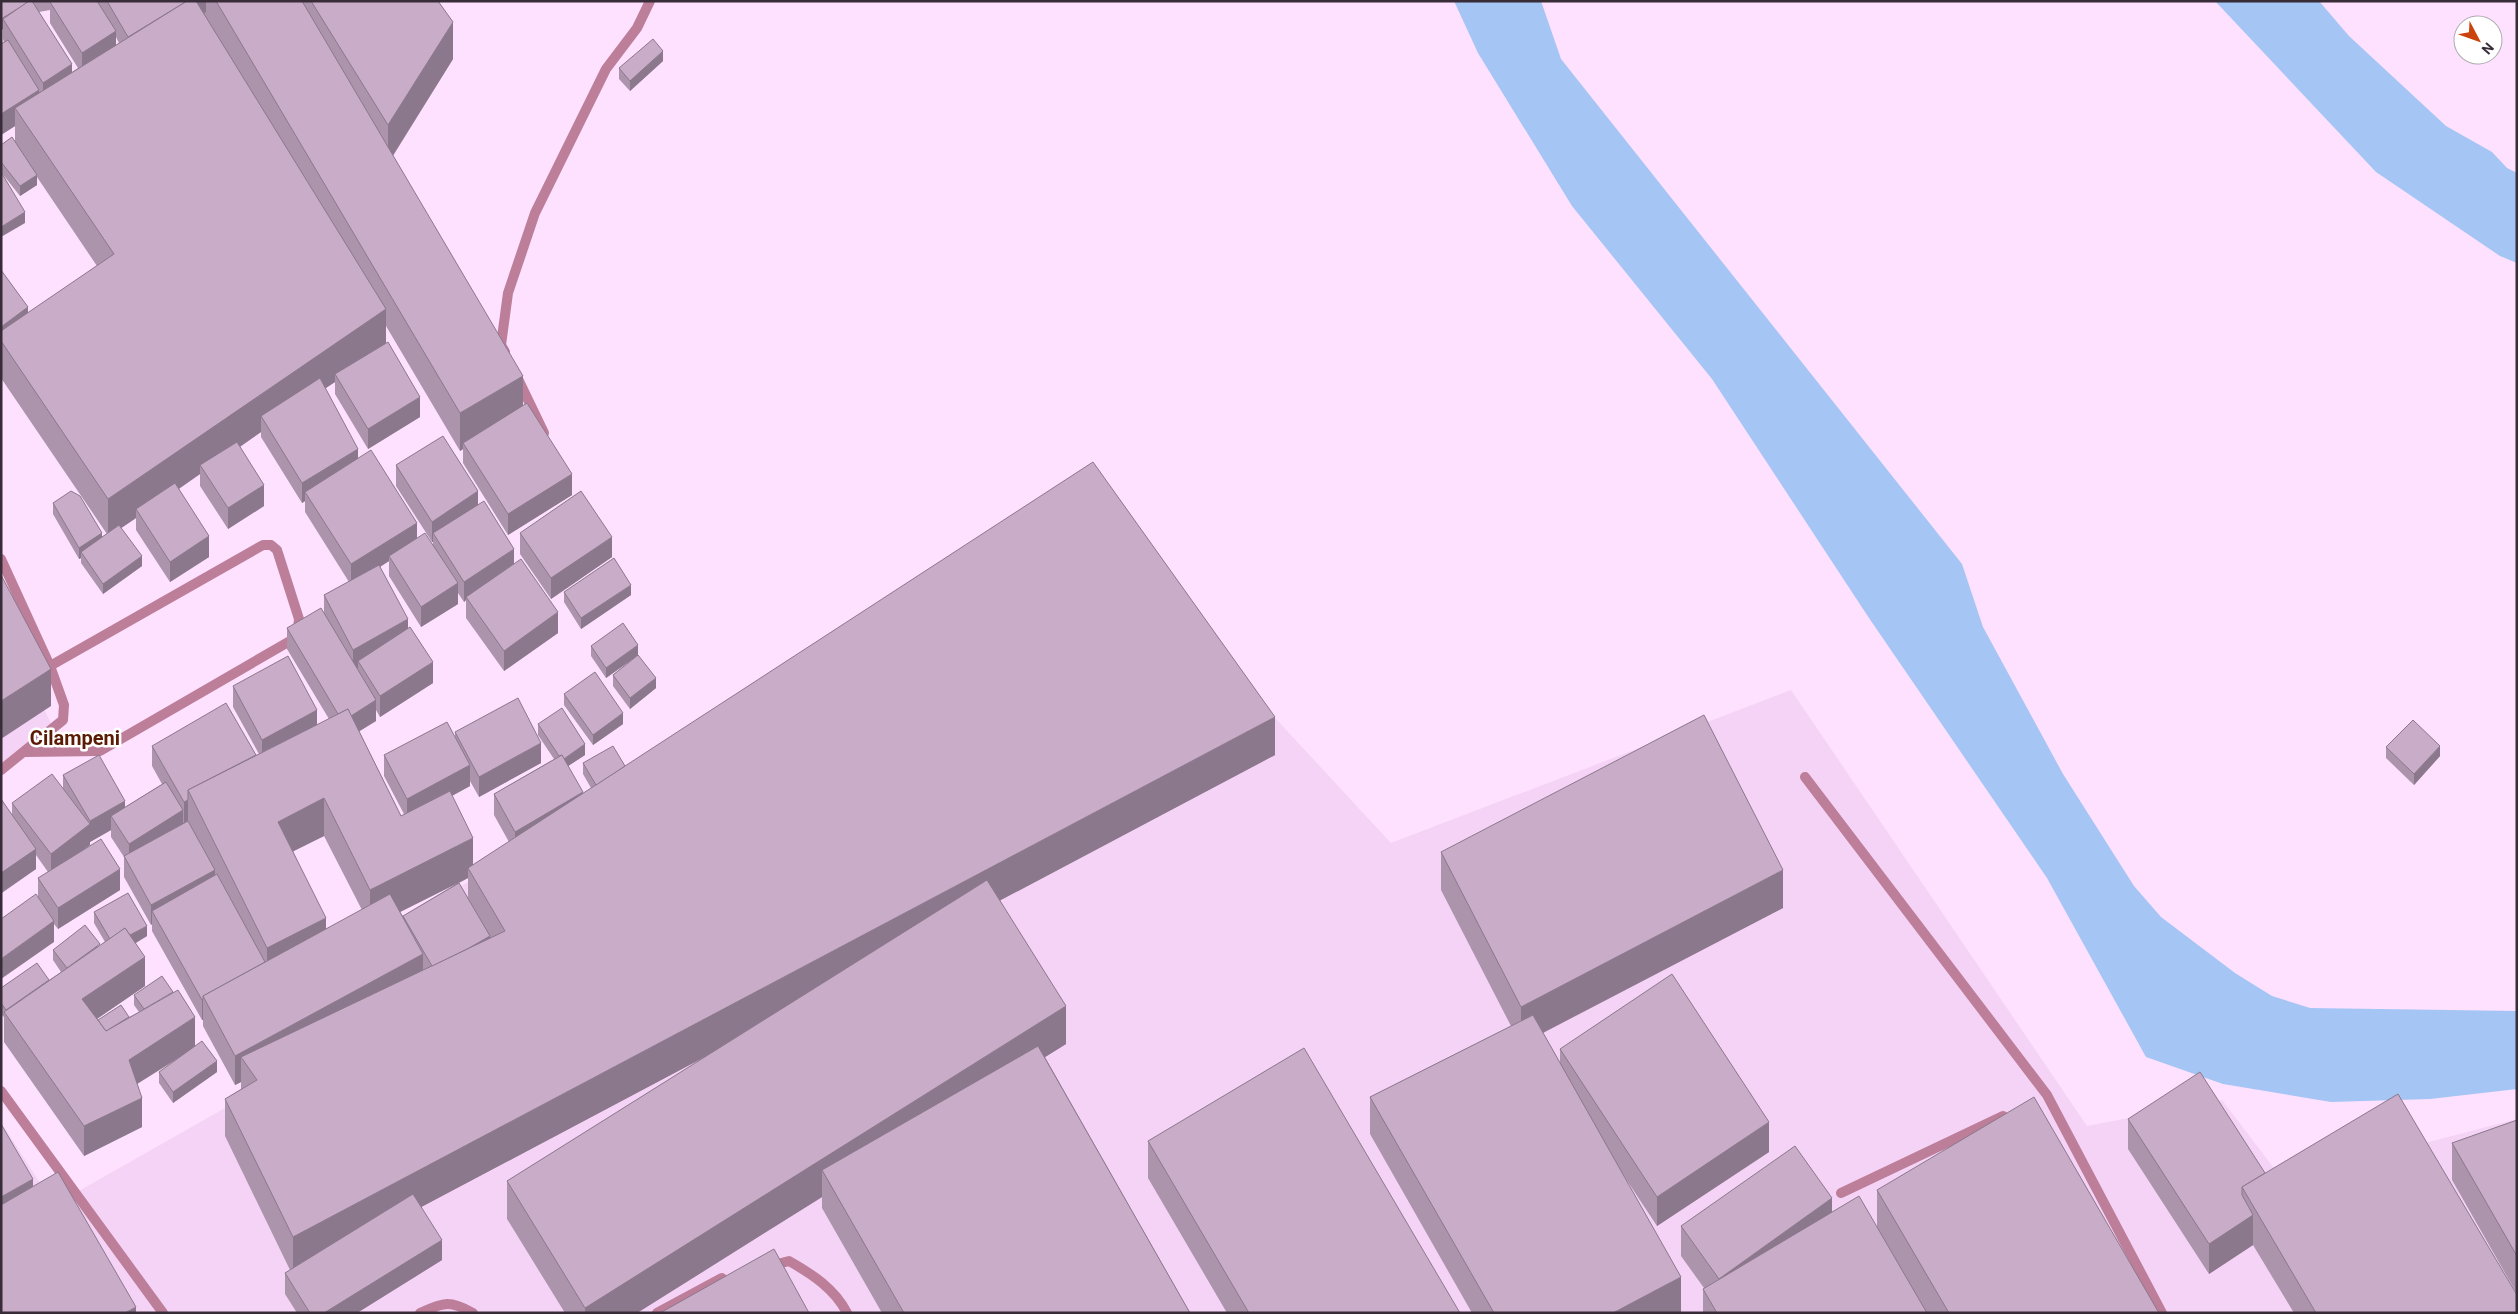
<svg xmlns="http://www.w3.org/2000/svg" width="2518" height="1314" viewBox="0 0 2518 1314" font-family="Roboto,sans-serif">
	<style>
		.built { fill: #f5d3f6 }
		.water { fill: #a5c5f5 }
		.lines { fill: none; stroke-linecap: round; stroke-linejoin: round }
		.lane { stroke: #bc7e98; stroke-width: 10 }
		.street { stroke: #bc7e98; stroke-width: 10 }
		.wall { fill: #ac94ac; fill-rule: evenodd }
		.shaded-wall { fill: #8c788c }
		.building { fill: #c8acc8; stroke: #8c788c }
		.labels { text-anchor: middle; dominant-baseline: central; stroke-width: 5; stroke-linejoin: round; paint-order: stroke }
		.quarter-label { font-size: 20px; font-weight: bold; fill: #5b1a03; stroke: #fff }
	</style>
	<rect width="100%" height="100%" fill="#fde1fe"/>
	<g class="built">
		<path d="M1096 525 1391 843 1791 690 2087 1126 2222 1100 2283 1180 2517 1119V1313H1V1122L54 1205 488 959 461 886Z"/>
		<path d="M1 624 55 731 1 773Z"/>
	</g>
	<g class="water">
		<path d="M1454 1H1541L1561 59 1962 564 1983 627 2063 774 2134 886 2161 917 2235 973 2272 996 2310 1008 2517 1011V1089L2430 1099 2331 1102 2223 1084 2146 1057 2047 878 1869 618 1712 379 1572 206 1478 53Z"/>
		<path d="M2215 1H2319L2349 36 2446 126 2492 152 2507 168 2517 173V263L2500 256 2376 172Z"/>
	</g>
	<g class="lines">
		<g class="lane">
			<path d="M1805 777 2047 1095 2162 1313"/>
			<path d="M1841 1193 2003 1116"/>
			<path d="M770 1266 789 1261C812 1274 835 1289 847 1313"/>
			<path d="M420 1313C444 1302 450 1300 473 1313"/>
			<path d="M657 1313 722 1278"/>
		</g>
		<g class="street">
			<path d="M505 352 501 345 508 293 535 213 606 69 637 28 650 1"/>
			<path d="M518 379 544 433"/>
			<path d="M1 559 50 666 64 705 63 720 1 770"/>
			<path d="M25 752 100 751 290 641 298 630 299 619 277 550 271 545H263L50 666"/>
			<path d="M1 1091 163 1313"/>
		</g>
	</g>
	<g class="wall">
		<path d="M1 1 27 3 29 1H97L98 3V1H438L453 59 393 156 523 405 572 495 508 535 463 463V449L460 451 386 326V343L420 417 368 449 335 394V382L325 388 358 458 417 538 433 545V542H432L396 486V465L478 504 514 564 558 633 504 671 466 618V600L464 602 458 593V604L421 627 389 576V561L380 567 433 683 380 717 376 710V721L359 731 401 816 404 814 384 776V755L455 737V732L541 763 479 797 470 781V786L452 796 473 865 509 842 494 815V794L554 759 538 735V724L585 755 568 766 583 793 591 788 583 774V763L625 766 1275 755 1000 900 1066 1044 1045 1057 1190 1313H882L822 1208V1197L637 1313H565L507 1219V1181L714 1052 421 1207 442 1260 357 1313H297L285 1294V1273L290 1270 225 1136V1099L241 1089V1082L235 1085 203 1026V1020H202L152 931V924L151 925 124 877V857L111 837V830L90 842V845L81 851 120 890 58 929 54 924V942L38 898V878L48 872 36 855V869L2 893V915H1V799L12 815V803L63 789V775L125 807 162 784 152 766V746L256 755 259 754 233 707V686L317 725 329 719 287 649V628L324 613V595L349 582 305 512V501L302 503 261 437V432L240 447 264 506 228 529 200 486V474L179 489 209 557 170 582 136 530V518L121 528 142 566 103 594 81 563V558L79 559 53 514V503L102 537 107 534 1 378V270L28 313 97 266 37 177V185L20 196 1 172V145L15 142V126L1 135V44L4 42 3 39V29L1 30ZM50 10V23L78 68 72 72 39 12ZM116 37 119 43 116 45ZM324 836 362 910 326 929 293 851ZM468 878V898L459 883ZM456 884 403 916 400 912Z"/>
		<path d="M663 61 630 91 619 79V68Z"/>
		<path d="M520 533 612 557 551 599 520 554Z"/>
		<path d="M564 592 631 595 581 629 564 602Z"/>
		<path d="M591 646 638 655 656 688 630 709 613 686V675L632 660 606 678 591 656Z"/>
		<path d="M564 694 623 724 593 745 564 705Z"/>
		<path d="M2386 747 2440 756 2414 785 2386 758Z"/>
		<path d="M1441 852 1783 908 1543 1033 1560 1063V1049L1769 1152 1657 1226 1622 1173 1681 1313H1472L1370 1134V1097L1511 1026 1441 890Z"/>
		<path d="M94 912 147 936 136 943 145 986 97 1019 98 1021 129 1017 139 1012 134 1005V995L195 1046 217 1072 173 1103 159 1083V1072L179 1058 137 1084 142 1127 84 1156 4 1042V1017L1 1014V988L49 980 61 972 53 960V950L100 946 105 942 94 923Z"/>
		<path d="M2128 1119 2265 1173 2517 1313H2294L2253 1245 2209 1274 2128 1149Z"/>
		<path d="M2517 1120V1294L2452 1180V1143Z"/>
		<path d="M1148 1141 1460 1313H1227L1148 1178Z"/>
		<path d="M1877 1190 2159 1313H1703V1289L1704 1288 1681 1256V1226L1832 1212 1877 1227Z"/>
	</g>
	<g class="shaded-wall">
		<path d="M190 1H206V12L130 60Z"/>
		<path d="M1 19H3V29L1 30Z"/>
		<path d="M453 22V59L388 163V125Z"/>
		<path d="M116 31V52L82 73V53Z"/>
		<path d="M663 51V61L630 91V81Z"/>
		<path d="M72 64V84L43 103V83Z"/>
		<path d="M39 90V111L15 108V126L1 135V114Z"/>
		<path d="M37 175V185L20 196V186Z"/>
		<path d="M25 212V223L1 237V227Z"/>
		<path d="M28 307V328L1 341V327Z"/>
		<path d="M386 309V347L335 374V382L268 427 261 416V432L204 471 200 465V474L140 515 136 509V518L108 537V499Z"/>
		<path d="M523 376V413L463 443V449L460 451V413Z"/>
		<path d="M420 397V417L368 449V429Z"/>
		<path d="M358 449V469L305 492V501L302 503V483Z"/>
		<path d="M572 474V495L508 535V514Z"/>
		<path d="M264 485V506L228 529V508Z"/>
		<path d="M478 491V512L433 533V542H432V522Z"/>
		<path d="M417 523V543L389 556V561L351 585V564Z"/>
		<path d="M102 533V543L81 552V558L79 559V548Z"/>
		<path d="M209 536V557L170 582V562Z"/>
		<path d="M612 537V557L551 599V578Z"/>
		<path d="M514 549V570L466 597V600L464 602V582Z"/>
		<path d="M142 556V566L103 594V584Z"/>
		<path d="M458 583V604L421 627V607Z"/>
		<path d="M631 585V595L581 629V618Z"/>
		<path d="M558 612V633L504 671V651Z"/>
		<path d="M408 619V640L358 661V668L353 670V650Z"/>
		<path d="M638 645V655L606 678V668Z"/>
		<path d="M433 662V683L380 717V696Z"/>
		<path d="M51 669V706L1 739V701Z"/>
		<path d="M656 678V688L630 709V698Z"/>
		<path d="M376 700V721L342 742V721Z"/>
		<path d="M317 710V730L262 761V740Z"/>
		<path d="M623 713V724L593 745V735Z"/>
		<path d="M1275 717V755L293 1275V1237Z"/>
		<path d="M541 743V763L479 797V777Z"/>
		<path d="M585 744V755L562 770V760Z"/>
		<path d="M2440 746V756L2414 785V774Z"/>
		<path d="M470 765V786L407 820V799Z"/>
		<path d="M583 792V813L515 853V832Z"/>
		<path d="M324 798V836L278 859V822Z"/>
		<path d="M188 800V821L184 823V802Z"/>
		<path d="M125 801V821L111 816V830L90 842V821Z"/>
		<path d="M183 810V831L129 865V844Z"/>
		<path d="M90 824V845L51 874V854Z"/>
		<path d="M473 838V876L468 868V878L370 927V890Z"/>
		<path d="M36 849V869L1 893V873Z"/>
		<path d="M120 869V890L58 929V908Z"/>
		<path d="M215 870V890L152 911V924L151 925V905Z"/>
		<path d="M1783 870V908L1521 1044V1007Z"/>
		<path d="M2 894V915H1V895Z"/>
		<path d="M326 918V956L267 986V948Z"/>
		<path d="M54 921V942L1 979V959Z"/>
		<path d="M147 926V936L113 956V945Z"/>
		<path d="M490 936V956L433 969Z"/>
		<path d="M423 954V983L241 1057V1082L235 1085V1056Z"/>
		<path d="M145 957V986L82 1029V999Z"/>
		<path d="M203 999V1020H202V1000Z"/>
		<path d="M1066 1006V1044L833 1190 822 1170V1197L637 1313H585V1308Z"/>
		<path d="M195 1017V1047L129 1089V1060Z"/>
		<path d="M217 1061V1072L173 1103V1092Z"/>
		<path d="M142 1098V1127L84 1156V1126Z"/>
		<path d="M1769 1122V1152L1657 1226V1197Z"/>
		<path d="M33 1179V1208L1 1227V1197Z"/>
		<path d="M1832 1198V1228L1719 1279Z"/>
		<path d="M2253 1215V1245L2209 1274V1244Z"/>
		<path d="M442 1240V1260L357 1313H324Z"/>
		<path d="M1681 1277V1313H1613Z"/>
		<path d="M136 1307V1313H125Z"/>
	</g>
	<g class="building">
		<path d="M1 1H26L27 3 1 19Z"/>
		<path d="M29 1H32L72 64 43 83 3 19Z"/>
		<path d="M52 1H97L116 31 82 53 50 2Z"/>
		<path d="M107 1H187L128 37Z"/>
		<path d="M187 1H196L386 309 108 499 1 341V331L114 254 15 108Z"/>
		<path d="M216 1H302L523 376 460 413Z"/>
		<path d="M311 1H438L453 22 388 125Z"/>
		<path d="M653 39 663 51 630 81 619 68Z"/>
		<path d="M8 40 39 90 1 114V44Z"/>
		<path d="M12 137 37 175 20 186 1 162V145Z"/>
		<path d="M1 172 25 212 1 227Z"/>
		<path d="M1 270 28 307 1 327Z"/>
		<path d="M388 342 420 397 368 429 335 374Z"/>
		<path d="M320 378 358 449 302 483 261 416Z"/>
		<path d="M527 403 572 474 508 514 463 443Z"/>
		<path d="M443 436 478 491 432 522 396 465Z"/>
		<path d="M237 442 264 485 228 508 200 465Z"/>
		<path d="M371 450 417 523 351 564 305 492Z"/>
		<path d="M1093 462 1275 717 293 1237 225 1099 257 1080 241 1057 505 931 468 868Z"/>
		<path d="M175 483 209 536 170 562 136 509Z"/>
		<path d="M71 491 80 496 102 533 79 548 53 503Z"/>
		<path d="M581 491 612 537 551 578 520 533Z"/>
		<path d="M484 501 514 549 464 582 433 533Z"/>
		<path d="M119 525 142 556 103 584 81 552Z"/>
		<path d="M425 533 458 583 421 607 389 556Z"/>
		<path d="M614 558 631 585 581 618 564 592Z"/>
		<path d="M521 559 558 612 504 651 466 597Z"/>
		<path d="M379 565 408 619 353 650 324 595Z"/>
		<path d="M1 575 51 669 1 701Z"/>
		<path d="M321 608 376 700 351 716 348 709 338 714 287 628Z"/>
		<path d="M623 623 638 645 606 668 591 646Z"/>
		<path d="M410 627 433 662 380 696 358 661Z"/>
		<path d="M638 655 656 678 630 698 613 675Z"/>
		<path d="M288 656 317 710 262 740 233 686Z"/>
		<path d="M595 672 623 713 593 735 564 694Z"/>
		<path d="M518 698 541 743 479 777 455 732Z"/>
		<path d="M226 703 256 755 188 790V800L184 802 152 746Z"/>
		<path d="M562 708 585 744 564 759 562 755 559 756 538 724Z"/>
		<path d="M348 709 401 816 450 791 473 838 370 890 324 798 278 822 326 918 267 948 188 790Z"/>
		<path d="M1704 715 1783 870 1521 1007 1441 852Z"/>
		<path d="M2413 720 2440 746 2414 774 2386 747Z"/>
		<path d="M447 722 470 765 407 799 384 755Z"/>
		<path d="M613 746 625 766 596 785 583 763Z"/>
		<path d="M99 755 125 801 90 821 63 775Z"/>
		<path d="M562 755 583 792 515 832 494 794Z"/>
		<path d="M52 774 90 824 51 854 12 803Z"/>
		<path d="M166 782 183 810 129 844 111 816Z"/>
		<path d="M1 799 36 849 1 873Z"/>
		<path d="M188 821 215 870 151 905 124 856Z"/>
		<path d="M101 839 120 869 58 908 38 878Z"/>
		<path d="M217 874 265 962 203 996V999L202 1000 152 911Z"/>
		<path d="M987 880 1066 1006 585 1308 507 1181Z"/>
		<path d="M459 883 490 936 469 948 432 966 403 916Z"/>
		<path d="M128 893 147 926 130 935 125 928 110 939 94 912Z"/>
		<path d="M36 894 54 921 1 959V919Z"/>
		<path d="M390 894 423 954 235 1056 203 996Z"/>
		<path d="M85 925 100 944 67 968 53 950Z"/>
		<path d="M125 928 145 957 82 999 106 1031 178 990 195 1017 129 1060 142 1098 84 1126 4 1012Z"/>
		<path d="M37 963 49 980 6 1010 1 1003V988Z"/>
		<path d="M1672 974 1769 1122 1657 1197 1560 1049Z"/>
		<path d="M162 976 173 992 144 1009 134 995Z"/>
		<path d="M121 1005 129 1017 106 1031 98 1020Z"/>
		<path d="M1533 1015 1681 1277 1613 1313H1494L1370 1097Z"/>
		<path d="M202 1041 217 1061 173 1092 159 1072Z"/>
		<path d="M1038 1046 1190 1313H904L822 1170Z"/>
		<path d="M1304 1048 1460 1313H1249L1148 1141Z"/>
		<path d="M2200 1072 2265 1173 2242 1187V1195L2253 1215 2209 1244 2128 1119Z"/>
		<path d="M2398 1094 2517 1295V1313H2316L2242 1187Z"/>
		<path d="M2034 1097 2159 1313H1949L1877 1190Z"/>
		<path d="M2517 1120V1256L2452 1143Z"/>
		<path d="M1 1124 33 1179 1 1197Z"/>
		<path d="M1795 1146 1832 1198 1719 1279 1681 1226Z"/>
		<path d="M58 1172 136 1307 125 1313H1V1205Z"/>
		<path d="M413 1194 442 1240 324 1313H310L285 1273Z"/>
		<path d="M1859 1196 1927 1313H1717L1703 1289Z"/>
		<path d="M774 1249 809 1313H660Z"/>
	</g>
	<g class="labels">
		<g class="quarter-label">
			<text x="75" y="738">Cilampeni</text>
		</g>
	</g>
	<rect width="2518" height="1314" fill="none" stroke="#372c37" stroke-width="5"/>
	<g transform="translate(2478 40) rotate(131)"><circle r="24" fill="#ffffff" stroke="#afabaf"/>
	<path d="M0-4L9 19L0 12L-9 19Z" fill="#ca430c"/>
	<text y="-8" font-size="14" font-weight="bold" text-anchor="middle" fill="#372c37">N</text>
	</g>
</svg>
